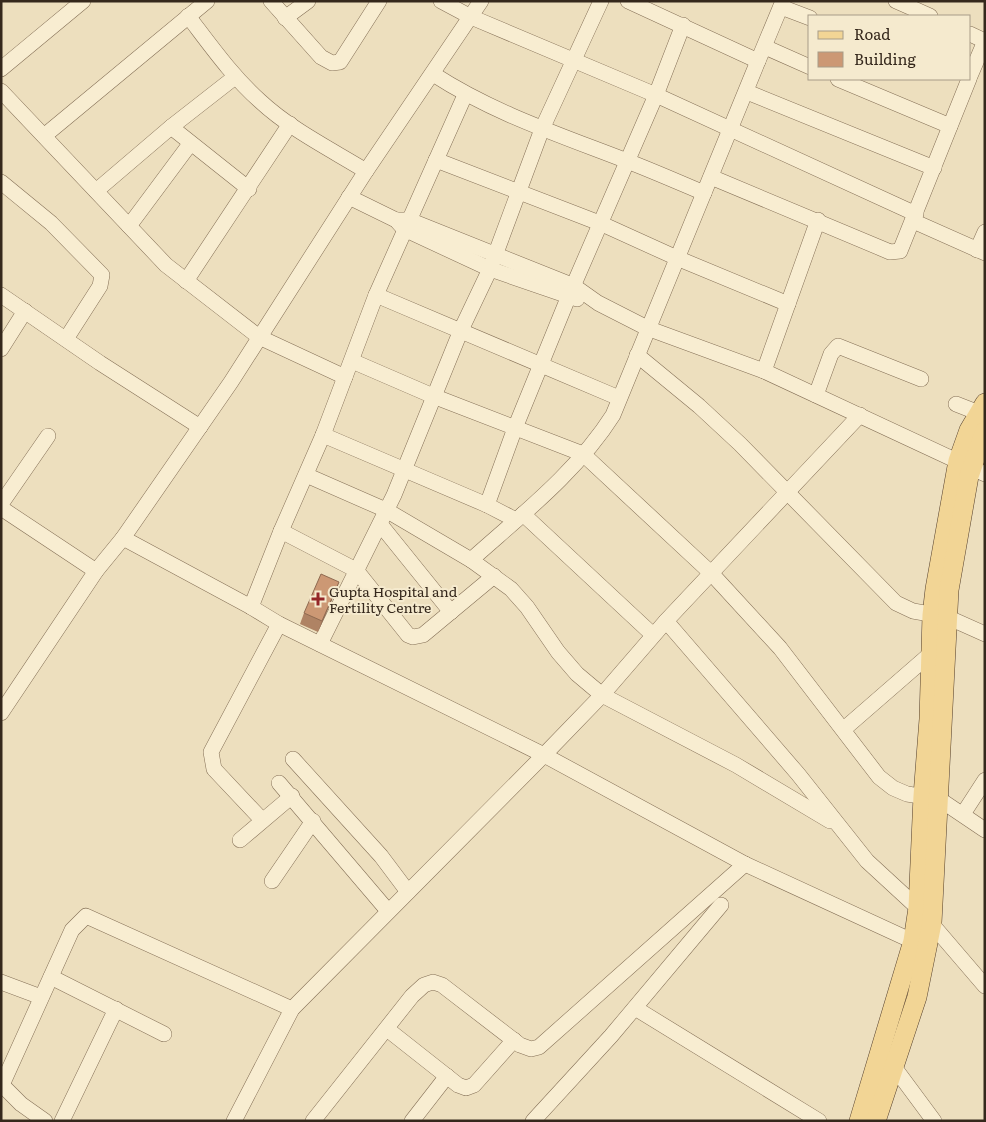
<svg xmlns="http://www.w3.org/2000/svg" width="986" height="1122" viewBox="0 0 986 1122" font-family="Literata,serif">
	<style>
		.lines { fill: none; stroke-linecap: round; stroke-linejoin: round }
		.minor-casing { stroke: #857057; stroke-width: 16 }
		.major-casing { stroke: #533e2c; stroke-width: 20 }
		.minor { stroke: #f8edd1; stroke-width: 15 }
		.major { stroke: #f2d595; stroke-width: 19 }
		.wall { fill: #af8364 }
		.shaded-wall { fill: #8f6a51 }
		.building { fill: #cc9874; stroke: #8f6a51 }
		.poi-dot { fill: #942728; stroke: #f5eace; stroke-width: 2 }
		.labels { text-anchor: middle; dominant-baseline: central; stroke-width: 4; stroke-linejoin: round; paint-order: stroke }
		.poi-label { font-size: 14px; fill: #35281c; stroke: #f5eace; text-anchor: start }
	</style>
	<rect width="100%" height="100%" fill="#eddfbe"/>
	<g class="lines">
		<g class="minor-casing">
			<g id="minor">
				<path d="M271 1 321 57 332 63 340 62 379 1"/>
				<path d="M441 1 471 17 656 95 916 214"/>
				<path d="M628 1 758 61 783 1"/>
				<path d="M896 1 930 16"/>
				<path d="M781 7 810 18"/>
				<path d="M188 16C211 46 232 76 260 101 290 129 330 149 366 171"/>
				<path d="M285 18 308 1"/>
				<path d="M970 34 985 41"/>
				<path d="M765 47 810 67"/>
				<path d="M1 69 83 1"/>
				<path d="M433 74C493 113 560 135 627 161 653 171 678 182 704 193"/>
				<path d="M970 76 985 41"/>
				<path d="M838 79 950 126"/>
				<path d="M1 91 166 265 259 337 345 377"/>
				<path d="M747 92 934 168"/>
				<path d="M171 127 249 189"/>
				<path d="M44 136 207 1"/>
				<path d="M436 160 602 224 677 258 788 304"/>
				<path d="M711 177 890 252 900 251 969 79"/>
				<path d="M1 182 51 223 102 275 100 286 66 339"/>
				<path d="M96 191 171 127 235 77"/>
				<path d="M349 197 396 220 404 229 490 269 577 299"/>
				<path d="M396 220H409L574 286 598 303 647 328 764 371 985 474"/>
				<path d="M913 221 985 253"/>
				<path d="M129 226 190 144"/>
				<path d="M977 250 985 232"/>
				<path d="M186 281 290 124"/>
				<path d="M1 295 100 363 200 427"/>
				<path d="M376 295 619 398"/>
				<path d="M1 349 25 311"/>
				<path d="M637 355 699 406 740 444 896 603 913 611 947 617 985 634"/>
				<path d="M352 361 433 396 583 454 712 574 780 648 879 777 893 788 907 794 939 799 985 830"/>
				<path d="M764 371 818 220"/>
				<path d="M816 395 831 354 838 346 921 379"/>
				<path d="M956 404 979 413"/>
				<path d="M323 435 487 505 516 520"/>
				<path d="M306 475 386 510 471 560C520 516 577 472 613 415L758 61"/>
				<path d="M1 504 48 436"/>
				<path d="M487 505 515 428 568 298 656 95 683 25"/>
				<path d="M1 508 96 571"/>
				<path d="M523 514 653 635"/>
				<path d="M380 524 451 612"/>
				<path d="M281 531 356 570 408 635 413 637 423 635 494 576"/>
				<path d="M123 538 251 607 279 624 544 755 745 864 921 945"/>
				<path d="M471 560 511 589 527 607 558 652 577 674 602 695 736 765 830 821"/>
				<path d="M251 607 281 531 323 435 376 295 465 95"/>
				<path d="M666 621 798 774 867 861 918 908 985 986"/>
				<path d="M320 644 394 495 461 330 490 269 542 129 601 1"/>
				<path d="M1 713 96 571 123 538 231 382 366 171 481 1"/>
				<path d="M844 729 936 649"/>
				<path d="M293 759 381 856 408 892"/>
				<path d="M279 783 388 911"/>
				<path d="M963 814 985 780"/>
				<path d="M262 820 214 769 211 752 279 624"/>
				<path d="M240 840 292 796"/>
				<path d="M272 881 313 821"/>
				<path d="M51 977 164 1034"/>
				<path d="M1 982 41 997"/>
				<path d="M635 1008 819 1121"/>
				<path d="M387 1029 458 1085 466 1088 474 1085 514 1040"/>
				<path d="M894 1067 934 1121"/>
				<path d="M1 1084 21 1104 45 1121"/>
				<path d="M2 1085 72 930 86 916 292 1009"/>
				<path d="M62 1121 116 1009"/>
				<path d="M234 1121 292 1009 544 755 602 695 666 621 860 415"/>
				<path d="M313 1121 412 996 424 985 433 982 442 985 520 1045 531 1049 539 1047 745 864"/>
				<path d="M412 1121 447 1076"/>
				<path d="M533 1121 611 1036 721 905"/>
			</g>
		</g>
		<g class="major-casing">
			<g id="major">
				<path d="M859 1121 913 941 918 908 923 796 929 719 932 615 935 589 958 461 969 430 985 403"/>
				<path d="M876 1121 917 997 932 923 949 590 969 476 985 431"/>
			</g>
		</g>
		<use href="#minor" class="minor"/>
		<use href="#major" class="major"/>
	</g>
	<path class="wall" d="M339 582 318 632 300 624 304 613Z"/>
	<path class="shaded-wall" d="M339 582 335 593 318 632 322 621Z"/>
	<path class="building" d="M321 574 339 582 322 621 304 613Z"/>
	<path class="poi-dot" d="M315.5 591.5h5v5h5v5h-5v5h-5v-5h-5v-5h5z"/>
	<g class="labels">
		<g class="poi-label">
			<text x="329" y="591">Gupta Hospital and<tspan x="329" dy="16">Fertility Centre</tspan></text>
		</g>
	</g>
	<rect width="986" height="1122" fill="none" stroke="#35281c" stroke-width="5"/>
	<rect x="808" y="15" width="162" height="65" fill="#f5eace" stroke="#a89c87"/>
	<rect x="818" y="31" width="25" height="8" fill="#f2d595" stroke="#a89c87"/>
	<text x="854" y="40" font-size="15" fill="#35281c">Road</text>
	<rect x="818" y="52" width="25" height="15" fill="#cc9874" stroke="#a89c87"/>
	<text x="854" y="65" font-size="15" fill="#35281c">Building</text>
</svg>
